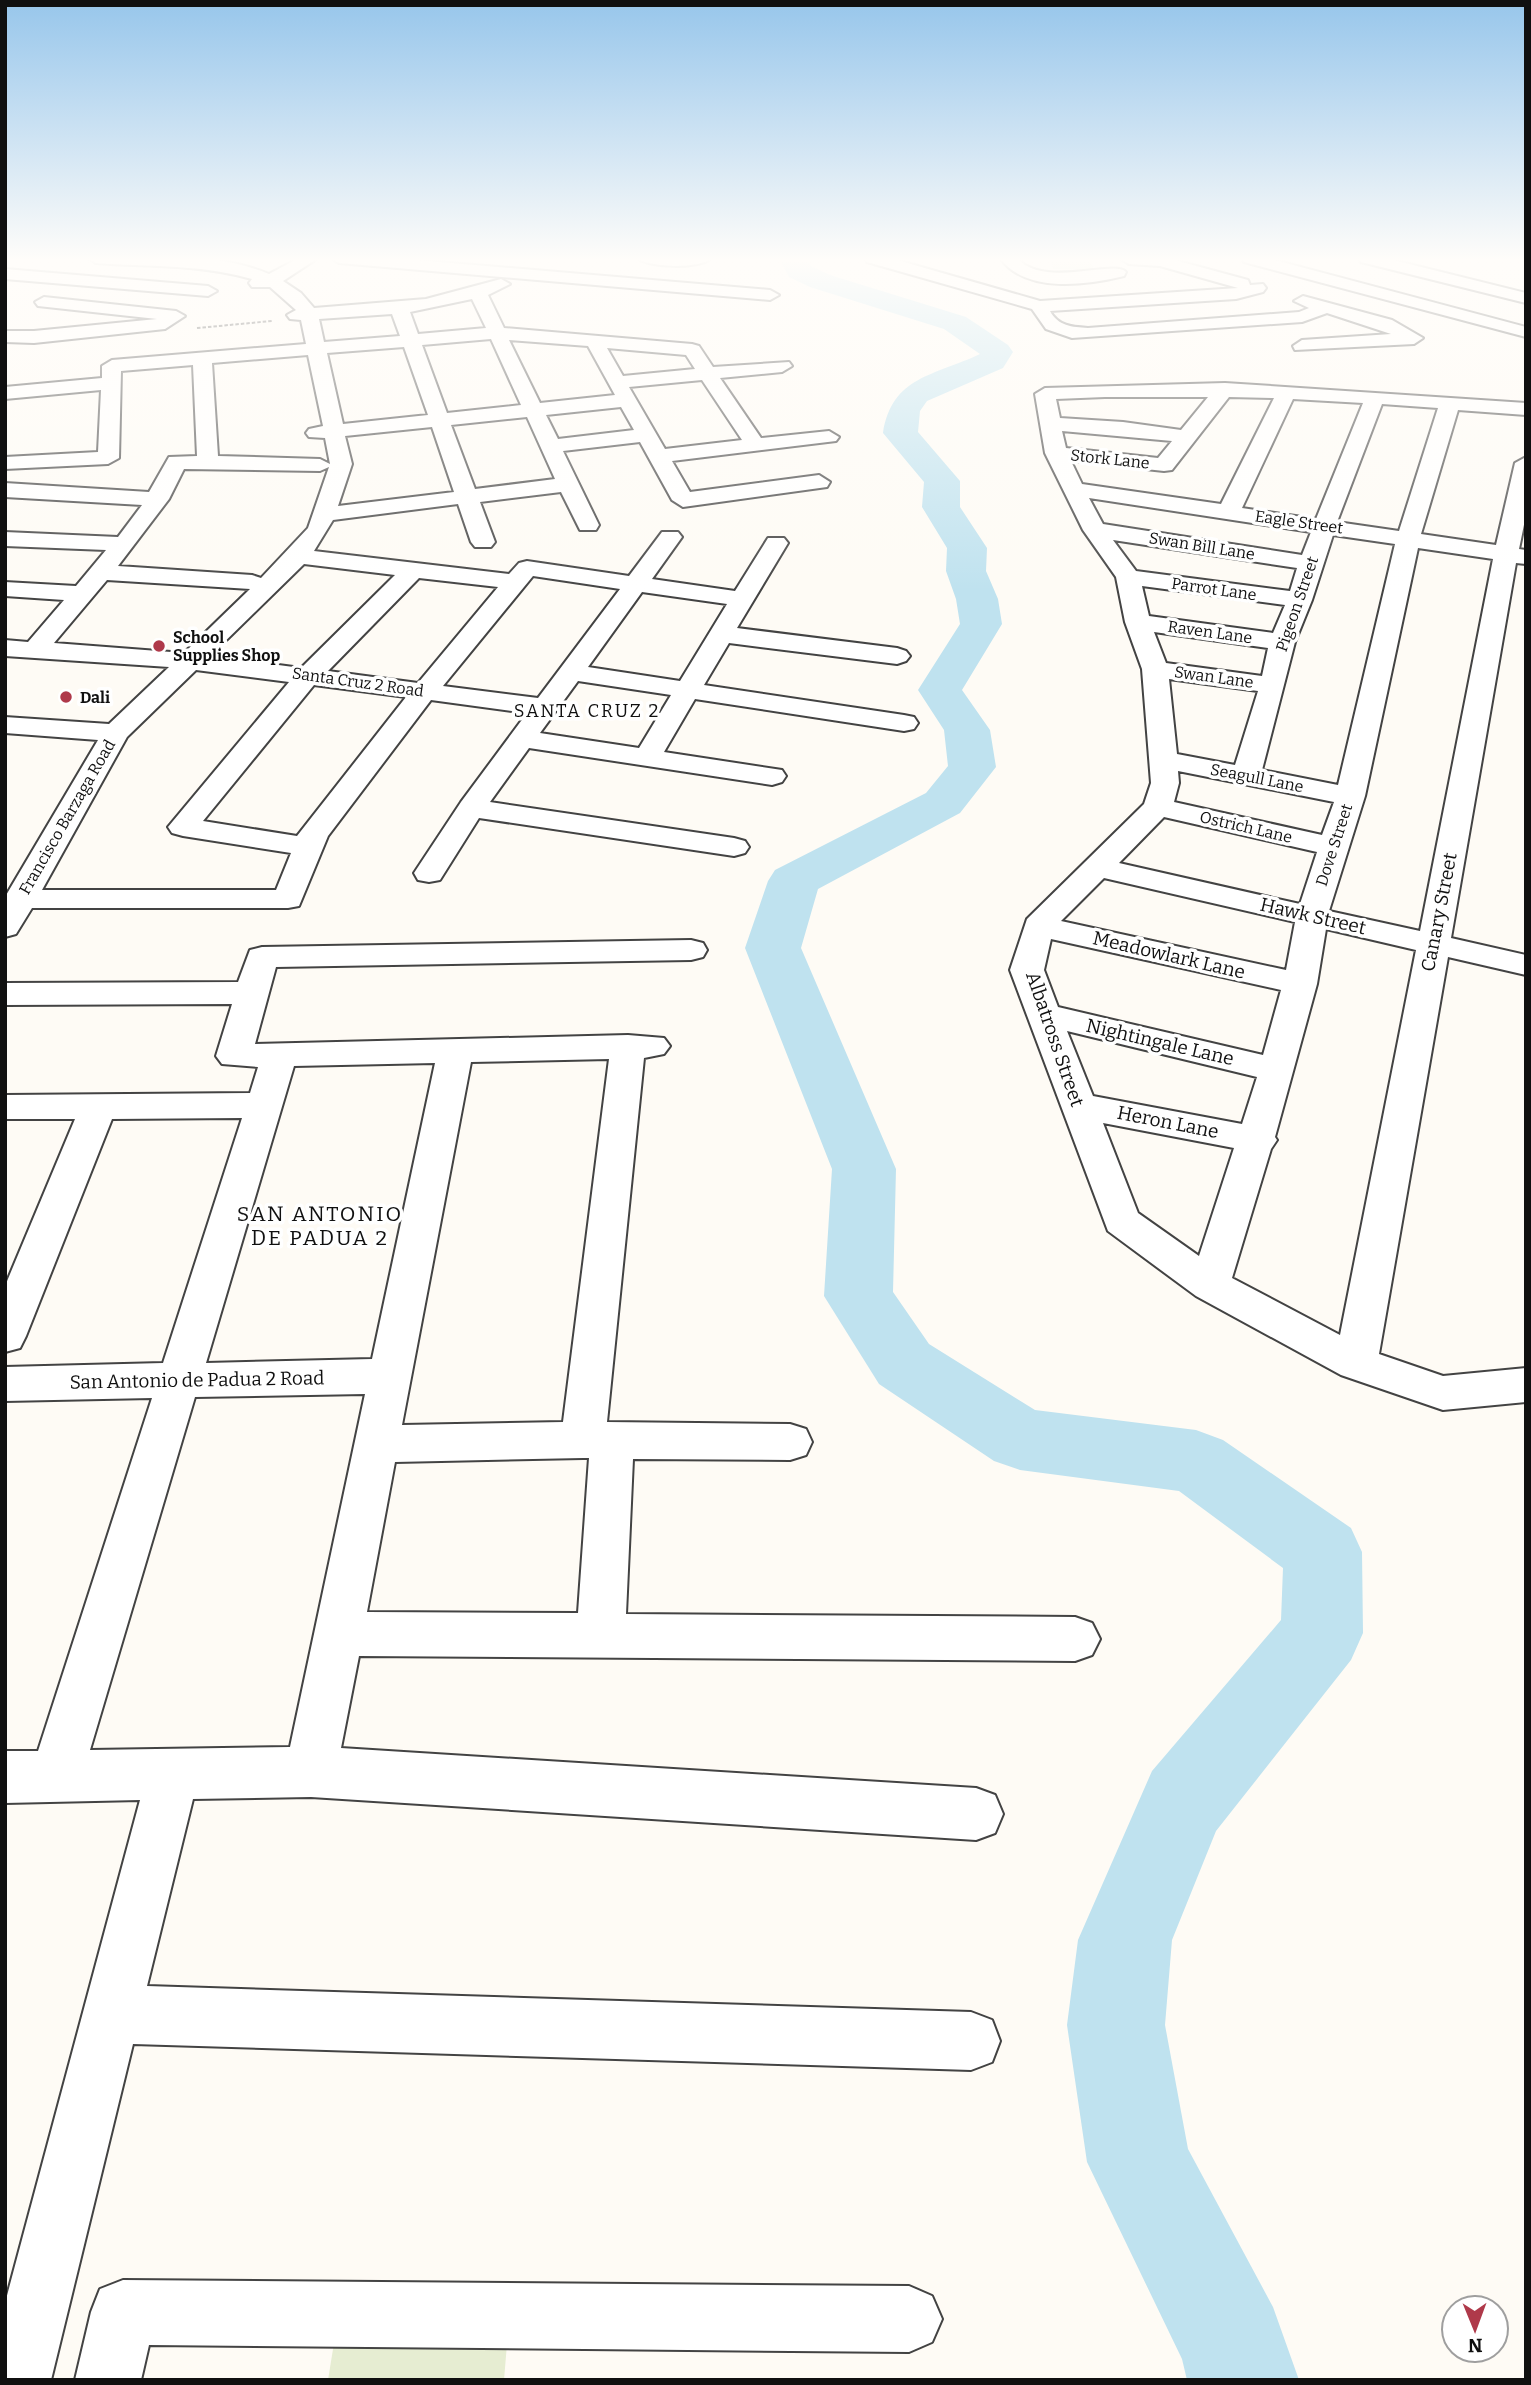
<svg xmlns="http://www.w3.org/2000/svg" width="1531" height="2385" viewBox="0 0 1531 2385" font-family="Bitter,serif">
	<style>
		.pitch { fill: #e6edd2 }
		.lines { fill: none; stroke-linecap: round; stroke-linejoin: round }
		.river { fill: #bfe2ef; fill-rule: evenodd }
		.minor-casing { stroke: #434343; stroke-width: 4 }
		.path { stroke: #323232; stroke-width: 2; stroke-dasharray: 3.5 2; stroke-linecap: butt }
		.minor { fill: #fff; fill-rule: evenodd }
		.poi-dot { fill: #af394a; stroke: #fff; stroke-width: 2.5 }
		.labels { text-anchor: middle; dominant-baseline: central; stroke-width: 7; stroke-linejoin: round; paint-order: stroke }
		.far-street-label { font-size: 16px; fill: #101010; stroke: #fff }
		.far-poi-label { font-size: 16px; font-weight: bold; fill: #101010; stroke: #fff; text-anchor: start }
		.far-neighbourhood-label { font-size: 18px; letter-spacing: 2px; fill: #101010; stroke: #fff }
		.street-label { font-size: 19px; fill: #101010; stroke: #fff }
		.neighbourhood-label { font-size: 21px; letter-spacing: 2px; fill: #101010; stroke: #fff }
	</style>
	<rect width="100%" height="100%" fill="#fefbf5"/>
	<g class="pitch">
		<path d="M1050 258H1090L1094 270 1053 269Z"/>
		<path d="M334 2343 507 2344 504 2380H328Z"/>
	</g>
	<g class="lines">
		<path class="river" d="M779 258H807L811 266 830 275 966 317 1008 345 1013 352 1003 368 927 401 920 411 918 432 960 481V507L987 548 986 571 998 599 1002 624 962 690 990 730 996 767 960 813 818 889 801 948 896 1169 893 1292 929 1344 1035 1410 1196 1430 1223 1440 1351 1528 1362 1552 1363 1633 1351 1660 1216 1831 1172 1940 1165 2025 1188 2149 1273 2307 1299 2380H1187L1182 2359 1087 2162 1067 2025 1078 1940 1152 1771 1281 1620 1283 1568 1179 1491 1020 1470 994 1461 879 1384 824 1296 832 1169 745 948 768 881 775 870 926 793 948 766 944 730 918 690 960 624 956 599 946 571 947 548 922 507 924 482 883 433C892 376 934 376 980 354L944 329 810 287 789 277Z"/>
		<g class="minor-casing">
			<g id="minor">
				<path d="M88 258C143 254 217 252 269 274L299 258H318L283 281 301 293 314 308 426 299 501 279 510 284 488 295 504 328 692 344 699 346 713 367 789 362 792 366 782 372 720 378 761 438 829 431 839 437 836 441 672 461 690 492 819 475 830 482 827 487 683 507 672 500 640 442 563 451 599 525 596 530H580L561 492 480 502 495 542 491 547H475L471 542 458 504 333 520 314 551 509 574 519 563 527 561 629 576 662 532H678L682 537 652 579 735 591 768 538H784L788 543 737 628 897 648 906 651 910 656 906 661 897 664 729 643 704 685 904 715 914 717 918 723 914 729 904 731 695 699 664 752 782 770 786 776 782 782 772 785 529 748 490 802 734 838 745 841 749 847 745 853 734 856 479 818 440 880 429 882 418 880 414 873 461 802 527 713 431 700 328 836 299 906 288 908H32L16 934 5 937V897L98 740 5 733V717L109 724 169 667 5 656V640L28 642 64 600 5 596V582L76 586 106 550 5 546V532L118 537 142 505 5 497V483L149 492 169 457 197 456 193 365 121 371 119 458 108 464 5 469V457L98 452 101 390 5 399V387L102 378V366L112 360 306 344 301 320 290 319 287 315 296 310 270 287H252L249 283 252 279 248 278C197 264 148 267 96 263ZM472 299 486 328 418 334 410 312ZM392 314 400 336 324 342 319 319ZM491 339 521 405 447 413 422 345ZM509 340 588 346 615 395 540 403ZM404 347 428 415 343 424 327 353ZM607 348 686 355 695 369 623 376ZM308 355 323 426 309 429 306 433 309 437 325 438 330 464 320 459 218 456 212 363ZM702 380 742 440 665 449 629 387ZM621 407 634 430 558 439 546 415ZM527 417 555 479 475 489 451 425ZM432 427 454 492 338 506 352 464 345 436ZM329 467 308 528 261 578 252 575 118 566 169 499 184 469 320 471ZM304 564 395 575 301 668 210 656ZM533 576 620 589 538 698 443 686ZM419 578 498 587 418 683 328 671ZM107 580 250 589 184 653 54 643ZM642 592 727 604 680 681 588 667ZM196 670 289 682 168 827 172 833 183 836 291 853 276 890H42L127 737ZM578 681 671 695 639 748 540 733ZM314 685 406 697 297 836 203 821Z"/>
				<path d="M331 258H392L770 290 779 295 770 300 339 263Z"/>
				<path d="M638 258H711C702 269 648 268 638 258Z"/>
				<path d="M865 258H890L1040 301 1238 288 1160 266 1129 264 1121 259 1167 258 1248 280 1250 285 1263 284 1266 288 1263 292 1236 299 1050 311C1058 326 1072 327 1088 328L1299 312 1309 308 1294 301 1303 296 1392 320 1423 338 1414 344 1295 350 1293 346 1302 340 1391 334 1327 313 1302 322 1072 338 1046 329 1032 309 867 262Z"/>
				<path d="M1000 258H1017C1044 289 1114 259 1126 272L1124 276C1087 285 1026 294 1000 258Z"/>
				<path d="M1242 258H1267L1526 327V337L1244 262Z"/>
				<path d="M1359 258H1385L1526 293V303L1361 262Z"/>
				<path d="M5 269 208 286 217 291 208 296 5 279Z"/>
				<path d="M44 297 176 311 185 316 165 329 34 343 5 342V331H34L157 319 38 306 35 302Z"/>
				<path d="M1225 383 1526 403V415L1458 410 1421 534 1496 545 1515 463 1526 457V515L1519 549 1526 550V564L1516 563 1451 938 1526 955V975L1448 957 1379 1354 1443 1376 1526 1368V1402L1443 1410 1341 1375 1196 1296 1108 1231 1010 970 1027 919 1144 804 1151 783 1142 669 1125 622 1116 577 1083 530 1045 453 1035 394 1045 388ZM1105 397H1208L1181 430 1123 422 1060 418 1056 399ZM1229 397 1274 398 1221 504 1082 484 1071 461 1164 471 1172 470ZM1293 399 1363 403 1316 519 1242 508ZM1382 404 1438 408 1399 531 1337 522ZM1062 431 1172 441 1158 458 1066 448ZM1089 498 1311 532 1302 555 1103 524ZM1333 535 1395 544 1338 785 1262 770 1295 642 1312 600ZM1113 540 1297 568 1290 591 1136 571ZM1418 548 1493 559 1420 931 1329 911 1365 796ZM1142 586 1285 605 1273 633 1149 616ZM1154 632 1268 648 1262 676 1166 663ZM1169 679 1258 691 1235 765 1177 754ZM1178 771 1334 802 1322 835 1174 802 1179 783ZM1164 817 1317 852 1300 904 1119 863ZM1104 878 1295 922 1286 970 1061 921ZM1326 929 1416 950 1340 1335 1232 1278 1271 1149 1277 1140 1275 1137 1317 984ZM1051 939 1281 990 1263 1055 1058 1007 1044 970ZM1067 1031 1257 1077 1242 1124 1093 1096ZM1103 1123 1234 1148 1199 1256 1138 1213Z"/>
				<path d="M691 940 703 943 707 950 703 957 691 960 276 967 255 1044 628 1035 664 1038 670 1046 664 1054 644 1058 607 1422 790 1424 806 1429 812 1442 806 1455 790 1460 633 1459 626 1614 1075 1617 1092 1623 1100 1639 1092 1655 1075 1661 359 1656 341 1748 976 1788 995 1795 1003 1814 995 1833 976 1840 311 1797 193 1799 147 1986 971 2012 992 2020 1000 2041 992 2062 971 2070 133 2044 51 2380H5V2303L140 1800 5 1803V1751H38L152 1398 5 1401V1367L163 1363 242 1118 112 1119 26 1336 20 1348 5 1352V1286L75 1119H5V1095L250 1093 258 1067 222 1064 216 1056 232 1004 5 1005V983L238 982 250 950 262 947ZM609 1059 563 1422 402 1425 471 1062ZM435 1063 372 1359 206 1363 294 1066ZM365 1394 290 1747 90 1750 195 1397ZM583 1458H589L578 1613 367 1612 395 1462Z"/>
				<path d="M123 2280 909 2286 932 2296 942 2319 932 2342 909 2352 149 2345 141 2380H75L91 2312 100 2289Z"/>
			</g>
		</g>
		<path class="path" d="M197 328 272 321"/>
		<use href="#minor" class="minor"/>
	</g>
	<linearGradient id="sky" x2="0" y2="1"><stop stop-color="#97c6eb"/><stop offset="0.44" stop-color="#fffdfa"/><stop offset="1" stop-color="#fffdfa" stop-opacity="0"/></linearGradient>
	<rect width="1531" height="591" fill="url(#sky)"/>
	<g class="poi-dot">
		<circle cx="159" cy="646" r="7"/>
		<circle cx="66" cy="697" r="7"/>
	</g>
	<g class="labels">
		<g class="far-street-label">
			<text transform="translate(1110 459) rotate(6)">Stork Lane</text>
			<text transform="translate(1299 522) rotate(8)">Eagle Street</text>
			<text transform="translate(1202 546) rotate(9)">Swan Bill Lane</text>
			<text transform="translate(1214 589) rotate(8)">Parrot Lane</text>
			<text transform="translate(1297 604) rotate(-71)">Pigeon Street</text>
			<text transform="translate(1210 632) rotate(8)">Raven Lane</text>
			<text transform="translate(1214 677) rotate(8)">Swan Lane</text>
			<text transform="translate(358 682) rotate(8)">Santa Cruz 2 Road</text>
			<text transform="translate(1257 778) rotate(11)">Seagull Lane</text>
			<text transform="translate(67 817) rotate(-60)">Francisco Barzaga Road</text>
			<text transform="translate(1246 827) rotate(13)">Ostrich Lane</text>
			<text transform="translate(1334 845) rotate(-72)">Dove Street</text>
		</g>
		<g class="far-poi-label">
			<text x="173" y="637">School<tspan x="173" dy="18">Supplies Shop</tspan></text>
			<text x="80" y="697">Dali</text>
		</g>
		<g class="far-neighbourhood-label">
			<text x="587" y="711">SANTA CRUZ 2</text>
		</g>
		<g class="street-label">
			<text transform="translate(1439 912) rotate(-79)">Canary Street</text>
			<text transform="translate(1313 916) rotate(13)">Hawk Street</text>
			<text transform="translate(1169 955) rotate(13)">Meadowlark Lane</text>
			<text transform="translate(1055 1039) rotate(71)">Albatross Street</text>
			<text transform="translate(1160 1042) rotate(13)">Nightingale Lane</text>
			<text transform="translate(1168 1122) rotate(11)">Heron Lane</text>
			<text transform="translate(197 1380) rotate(-1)">San Antonio de Padua 2 Road</text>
		</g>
		<g class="neighbourhood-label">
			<text x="320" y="1214">SAN ANTONIO<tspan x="320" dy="24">DE PADUA 2</tspan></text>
		</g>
	</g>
	<rect width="1531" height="2385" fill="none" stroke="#101010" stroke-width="14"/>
	<g transform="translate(1475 2329) rotate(179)"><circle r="33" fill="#ffffff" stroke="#9f9f9f" stroke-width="2"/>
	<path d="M0-5L12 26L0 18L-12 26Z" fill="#af394a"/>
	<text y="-10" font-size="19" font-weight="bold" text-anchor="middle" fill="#101010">N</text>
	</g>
</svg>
